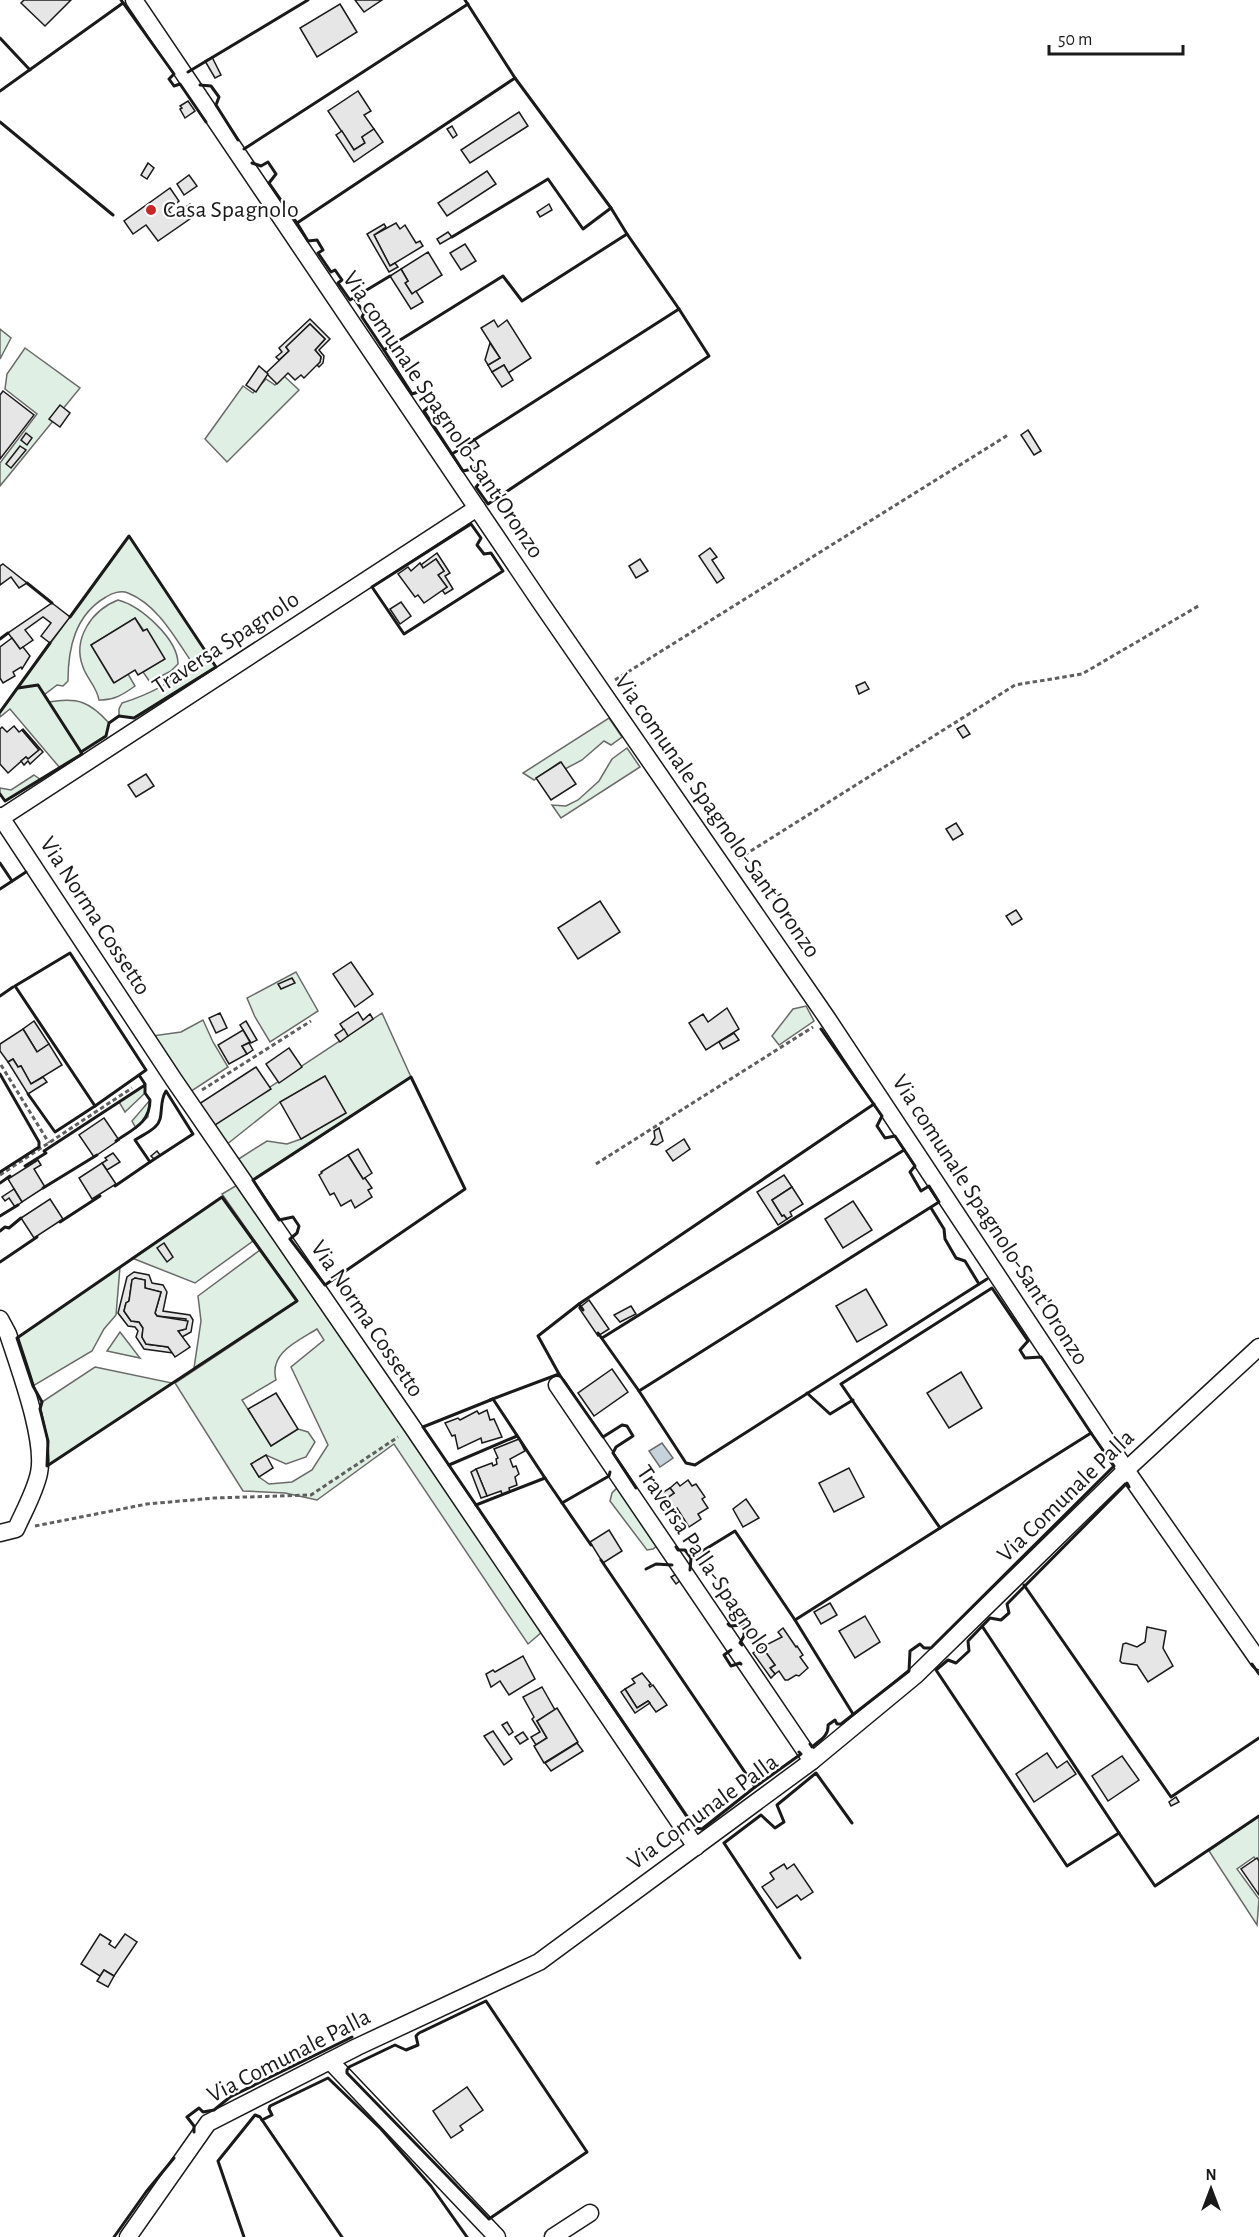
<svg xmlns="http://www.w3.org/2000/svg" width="1259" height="2237" viewBox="0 0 1259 2237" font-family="'Alegreya Sans',sans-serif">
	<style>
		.green { fill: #e0efe3; stroke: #6a6a6a; stroke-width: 1.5; fill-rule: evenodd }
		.water { fill: #c6d2dc; stroke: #6a6a6a; stroke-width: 1.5 }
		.building { fill: #e6e6e6; stroke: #1a1a1a; stroke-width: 1.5 }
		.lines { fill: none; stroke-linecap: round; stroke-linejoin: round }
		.street-casing { stroke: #1a1a1a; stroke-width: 19 }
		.path { stroke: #5f5f5f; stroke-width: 3; stroke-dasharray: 4.5 3; stroke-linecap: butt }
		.street { stroke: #fff; stroke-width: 16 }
		.wall { stroke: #1a1a1a; stroke-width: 3 }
		.poi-dot { fill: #c62828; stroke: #fff; stroke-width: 2 }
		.labels { text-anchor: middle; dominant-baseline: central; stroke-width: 4.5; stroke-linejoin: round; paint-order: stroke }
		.poi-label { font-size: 24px; fill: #1a1a1a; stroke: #fff; text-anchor: start }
		.street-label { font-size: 24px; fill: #1a1a1a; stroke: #fff }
	</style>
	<rect width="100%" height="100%" fill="#fff"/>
	<g class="green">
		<path d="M0 329 11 338 0 359Z"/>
		<path d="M25 348 80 388 0 486V463L37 414 5 389 7 374Z"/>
		<path d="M284 376 299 390 227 462 205 439 243 386 253 393 266 379 275 385Z"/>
		<path d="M129 536 216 667 134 718 119 716V709L122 703C148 695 173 682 193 664 175 638 158 605 128 593 121 590 112 593 106 597 75 615 68 648 68 681L63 686 57 685 44 695 49 702C78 697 90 702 109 723L106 736 81 752 82 754 60 768 10 709 0 717V712Z"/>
		<path d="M118 600C141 606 178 639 178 664L171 671 150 682 143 672 164 659 135 618 91 645 113 682 128 674 135 686C124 694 113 701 99 700 97 687 87 679 83 667 72 639 92 610 118 600Z"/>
		<path d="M609 718 622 737 611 745 604 741 582 760 565 769 560 762 534 780 523 773Z"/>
		<path d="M627 748 640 767 561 818 552 805 566 806 578 800 599 781 612 759Z"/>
		<path d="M34 775 41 780 5 801 0 794V788L11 790Z"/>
		<path d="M296 972 318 1011 270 1042 255 1017 247 998Z"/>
		<path d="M806 1006 814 1021 779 1045 772 1036 793 1009Z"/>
		<path d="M382 1013 411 1077 253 1180 237 1160 267 1141 287 1144 301 1139 346 1113 325 1076 280 1102 226 1145 211 1126Z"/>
		<path d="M203 1020 213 1042 228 1067 190 1092 152 1036 181 1032Z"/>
		<path d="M145 1085V1093L125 1112 119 1102Z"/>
		<path d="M150 1100 148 1117 136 1128 132 1121Z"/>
		<path d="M239 1184 543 1631 528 1644 394 1444 317 1500 285 1493 243 1491 175 1383 273 1318 194 1368 201 1321 198 1296 260 1250 297 1301 222 1194ZM317 1329 324 1340 291 1367 328 1445 312 1470 292 1482 269 1484 259 1477 251 1464 266 1455 286 1464 306 1457 315 1442 308 1432 298 1429 271 1446 242 1400 276 1380C269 1353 296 1342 317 1329Z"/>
		<path d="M222 1197 253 1241 195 1283 132 1258Z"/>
		<path d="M120 1267 116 1315 104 1329 92 1351 33 1386 17 1338Z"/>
		<path d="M120 1332 140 1358 107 1351Z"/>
		<path d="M95 1367 172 1383 47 1466 48 1441 40 1409 42 1402Z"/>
		<path d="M617 1488 659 1544 653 1549 647 1550 610 1501 612 1493Z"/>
		<path d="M1259 1816V1864L1254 1857 1237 1869 1259 1899 1257 1925 1209 1851Z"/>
	</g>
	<path class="water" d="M662 1443 673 1458 660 1467 649 1451Z"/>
	<g class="building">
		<path d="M24 0H71L45 26 21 3Z"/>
		<path d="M355 0H382L364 12Z"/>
		<path d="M340 4 357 32 317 57 300 28Z"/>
		<path d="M212 57 221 75 215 78 205 61Z"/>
		<path d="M358 91 371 111 364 115 374 129 362 137 365 143 354 150 328 111Z"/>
		<path d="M188 101 195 111 185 118 180 109 182 108 180 106Z"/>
		<path d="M519 112 528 126 470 163 461 150Z"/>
		<path d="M452 126 457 135 453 138 447 129Z"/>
		<path d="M374 129 383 142 354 162 336 135 342 131 354 150 365 143 362 137Z"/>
		<path d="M148 163 154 168 147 179 141 175Z"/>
		<path d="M487 171 496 184 447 216 438 203Z"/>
		<path d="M189 175 197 186 184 195 177 184Z"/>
		<path d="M170 188 179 201 168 210 173 216 190 204 197 214 158 241 146 225 133 234 124 221Z"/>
		<path d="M549 204 552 210 540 217 537 212Z"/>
		<path d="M396 223 400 229 405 225 416 243 420 241 423 246 390 266 374 235Z"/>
		<path d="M384 224 386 227 374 235 390 266 395 263 398 267 389 272 367 234Z"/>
		<path d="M448 232 452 237 440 244 437 239Z"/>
		<path d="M465 244 476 261 461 270 450 253Z"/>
		<path d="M428 252 442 275 412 294 405 283 408 281 401 269Z"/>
		<path d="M401 269 408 281 405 283 412 294 416 291 423 302 411 309 390 276Z"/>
		<path d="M310 319 330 339 319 350 324 356 323 363 319 367 317 365 320 362 321 357 315 350 325 339 310 324 286 347 289 351 279 360 276 357 282 352 279 348Z"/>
		<path d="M494 320 498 327 507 320 531 358 508 373 504 365 492 372 488 365 500 358 481 328Z"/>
		<path d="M310 324 325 339 315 350 321 357 320 362 304 378 301 375 295 380 288 373 277 384 266 373 289 351 286 347Z"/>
		<path d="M490 343 500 358 488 365 485 360Z"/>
		<path d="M504 365 513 380 502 387 492 372Z"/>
		<path d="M259 366 268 374 256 392 246 385Z"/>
		<path d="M3 391 34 415 0 459V395Z"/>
		<path d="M60 405 70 413 60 427 49 419Z"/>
		<path d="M1028 430 1041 451 1034 455 1021 435Z"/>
		<path d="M26 433 32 438 27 445 21 440Z"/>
		<path d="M474 439 479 446 469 452 465 446Z"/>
		<path d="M20 446 26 450 11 468 6 464Z"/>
		<path d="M710 548 717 557 712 560 724 578 717 583 699 556Z"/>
		<path d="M437 553 450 573 445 576 453 589 445 594 442 590 447 587 438 575 444 571 436 559 423 568 421 565Z"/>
		<path d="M436 559 444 571 438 575 447 587 424 603 418 595 415 597 398 574 408 567 411 571 420 563 423 568Z"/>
		<path d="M640 559 648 571 636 578 629 566Z"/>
		<path d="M3 564 27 583 19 588 11 577 0 585V566Z"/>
		<path d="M401 602 411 616 400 624 390 609Z"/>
		<path d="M52 603 70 617 50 643 41 636 51 623 43 617 25 630 33 640 20 649 8 633Z"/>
		<path d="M135 618 143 631 147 629 165 659 138 675 135 670 114 683 91 645Z"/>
		<path d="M12 638 20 649 23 647 30 656 22 669 21 667 13 672 15 676 3 683 0 678V647Z"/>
		<path d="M865 682 869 689 859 694 856 686Z"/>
		<path d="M964 725 970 734 963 738 957 729Z"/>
		<path d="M14 726 19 732 22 730 39 750 28 759 26 757 8 773 0 764V729L2 727 7 732Z"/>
		<path d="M23 729 43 752 30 764 28 761 24 765 21 761 26 757 28 759 39 750 22 730Z"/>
		<path d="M561 762 576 784 551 800 536 778Z"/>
		<path d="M146 774 154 786 136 797 128 785Z"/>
		<path d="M956 823 963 834 953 840 946 829Z"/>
		<path d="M600 901 620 932 578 959 558 928Z"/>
		<path d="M1016 910 1022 919 1012 925 1006 916Z"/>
		<path d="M351 962 373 994 355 1007 333 974Z"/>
		<path d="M292 978 295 983 281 989 278 984Z"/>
		<path d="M727 1008 739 1029 706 1050 689 1023 703 1014 708 1022Z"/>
		<path d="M358 1012 363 1020 370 1014 373 1019 348 1036 340 1024Z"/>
		<path d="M220 1013 227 1028 216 1033 209 1018Z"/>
		<path d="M34 1021 49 1044 37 1052 23 1029Z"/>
		<path d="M246 1021 257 1040 251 1043 240 1025Z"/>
		<path d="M23 1029 37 1052 49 1044 62 1065 31 1084 21 1066 18 1067 13 1059 8 1062 0 1051V1044Z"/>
		<path d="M344 1029 348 1036 340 1042 335 1035Z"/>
		<path d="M243 1030 250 1042 242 1046 247 1054 229 1064 218 1045Z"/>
		<path d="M734 1033 739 1040 723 1049 719 1042Z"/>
		<path d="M249 1043 253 1050 247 1054 242 1046Z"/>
		<path d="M289 1048 302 1067 279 1083 266 1064Z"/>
		<path d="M13 1059 18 1067 21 1066 31 1084 43 1077 47 1082 28 1094 8 1062Z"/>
		<path d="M256 1067 271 1089 212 1127 199 1104Z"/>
		<path d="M325 1076 346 1113 301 1139 280 1102Z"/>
		<path d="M104 1118 119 1140 94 1157 79 1135Z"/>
		<path d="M659 1128 663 1141 657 1145 651 1144 655 1138 654 1131Z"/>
		<path d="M684 1139 690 1149 673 1161 666 1151Z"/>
		<path d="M358 1149 372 1173 363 1179 348 1155Z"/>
		<path d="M157 1151 160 1155 154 1159 151 1156Z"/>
		<path d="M113 1153 120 1162 107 1170 102 1163 107 1160 105 1158Z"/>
		<path d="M348 1155 363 1179 365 1178 372 1188 368 1190 372 1197 355 1208 351 1200 341 1206 334 1193 330 1195 319 1175 322 1173 321 1172Z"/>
		<path d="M38 1160 41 1165 34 1169 45 1187 22 1202 8 1179Z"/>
		<path d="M102 1163 116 1184 92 1199 79 1178Z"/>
		<path d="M784 1175 792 1187 772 1200 782 1216 784 1215 787 1219 778 1225 757 1192Z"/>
		<path d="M792 1187 803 1204 790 1212 792 1216 787 1219 784 1215 782 1216 772 1200Z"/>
		<path d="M14 1189 22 1202 15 1207 9 1198 5 1201 2 1197Z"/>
		<path d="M50 1199 63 1219 34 1238 21 1218Z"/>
		<path d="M853 1201 872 1230 843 1248 825 1219Z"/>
		<path d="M164 1243 173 1257 167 1262 157 1248Z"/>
		<path d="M134 1272 149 1275 152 1283 163 1285 167 1292 163 1311 190 1315 193 1320 191 1332 182 1337 178 1331 186 1329V1319L157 1316 155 1313 161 1292 145 1288V1280L135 1278 132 1280 129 1301 126 1303 124 1311 131 1321 139 1322 143 1328 142 1337 146 1344 168 1347 173 1353 144 1349 136 1337 138 1331 135 1327 128 1326 118 1313 127 1277Z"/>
		<path d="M135 1278 145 1280V1288L161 1292 155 1313 157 1316 188 1321 186 1329 178 1331 190 1347 175 1357 168 1347 146 1344 142 1337 143 1328 139 1322 131 1321 124 1311 126 1303 129 1301 132 1280Z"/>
		<path d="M866 1289 887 1325 857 1342 836 1306Z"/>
		<path d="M589 1300 609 1329 598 1336 579 1308Z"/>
		<path d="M631 1306 636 1314 620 1322 614 1315Z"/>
		<path d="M612 1369 628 1392 594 1416 578 1393Z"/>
		<path d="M961 1372 982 1408 949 1428 927 1393Z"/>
		<path d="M276 1393 298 1429 271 1446 248 1409Z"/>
		<path d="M487 1410 490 1420 494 1419 502 1437 482 1443 481 1438 458 1449 455 1435 452 1436 445 1423 458 1418 460 1420 477 1411 479 1414Z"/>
		<path d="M519 1439 525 1451 510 1459 513 1467 516 1466 519 1474 515 1477 517 1485 509 1488 510 1492 502 1494 501 1491 487 1496 476 1469 492 1463 493 1466 497 1464 496 1459 498 1458 494 1449Z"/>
		<path d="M266 1455 273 1468 259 1477 251 1464Z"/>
		<path d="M849 1468 864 1497 834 1512 819 1483Z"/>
		<path d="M476 1469 487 1496 481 1498 471 1472Z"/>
		<path d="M688 1480 692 1486 696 1484 705 1497 702 1499 708 1508 698 1514 701 1519 689 1527 677 1508 672 1511 664 1500 674 1493 670 1488 677 1482 680 1486Z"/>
		<path d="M670 1488 674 1493 661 1502 657 1496Z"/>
		<path d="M746 1499 759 1518 743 1527 733 1509Z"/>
		<path d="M609 1530 622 1551 603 1563 590 1542Z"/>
		<path d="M678 1573 682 1579 676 1584 671 1577Z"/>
		<path d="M830 1603 837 1615 821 1624 814 1612Z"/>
		<path d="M865 1616 880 1642 855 1658 839 1631Z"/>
		<path d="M1147 1627 1166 1631 1163 1648 1173 1666 1148 1682 1137 1665 1122 1663 1120 1661 1123 1644 1126 1643 1137 1647 1145 1642Z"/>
		<path d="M783 1628 796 1647 797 1646 803 1655 800 1657 808 1668 799 1676 796 1675 788 1680H785L779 1671 775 1674 770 1668 775 1665 762 1647 782 1637 778 1632Z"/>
		<path d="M762 1647 775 1665 770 1668 775 1674 771 1678 753 1653Z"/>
		<path d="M523 1656 535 1679 509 1695 500 1681 491 1687 486 1674 493 1670 495 1672Z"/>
		<path d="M642 1673 651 1684 649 1685 650 1687 653 1685 667 1705 656 1712 648 1701 637 1708 625 1689 635 1683 632 1679Z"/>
		<path d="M542 1687 555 1710 537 1721 547 1738 536 1745 531 1737 540 1732 532 1719 534 1717 523 1697Z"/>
		<path d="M625 1689 637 1708 648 1701 650 1703 635 1713 621 1692Z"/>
		<path d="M557 1708 578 1742 544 1763 534 1746 547 1738 537 1721Z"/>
		<path d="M507 1722 513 1732 509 1735 502 1725Z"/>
		<path d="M493 1731 512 1759 504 1765 484 1736Z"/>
		<path d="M523 1732 528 1739 520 1744 515 1737Z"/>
		<path d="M577 1743 583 1751 551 1771 545 1763Z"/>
		<path d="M1047 1753 1057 1768 1067 1761 1076 1774 1034 1802 1016 1774Z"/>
		<path d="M1122 1756 1139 1780 1108 1801 1092 1776Z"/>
		<path d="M1176 1797 1179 1802 1171 1806 1169 1802Z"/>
		<path d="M1257 1858 1259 1861V1895L1241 1869Z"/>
		<path d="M784 1864 787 1869 794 1864 813 1892 801 1900 797 1895 777 1908 762 1887 774 1879 770 1873Z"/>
		<path d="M100 1934 111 1941 109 1944 115 1948 125 1934 137 1942 114 1976 104 1970 100 1976 81 1964Z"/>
		<path d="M104 1970 114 1976 108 1987 97 1981Z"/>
		<path d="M467 2087 483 2110 460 2126 463 2130 451 2138 433 2111Z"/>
	</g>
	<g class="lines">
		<g class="street-casing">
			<g id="street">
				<path d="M134 0 541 603 827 1018 1126 1470 1259 1661"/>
				<path d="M0 816 174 1080 413 1428 696 1847"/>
				<path d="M1 818 477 508"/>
				<path d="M0 1319 8 1334C19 1368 46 1440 39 1473 35 1492 24 1511 16 1529L0 1533"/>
				<path d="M557 1385 812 1761"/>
				<path d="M330 2061 497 2237"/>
				<path d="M128 2237 208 2123 357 2047 539 1962 812 1761 916 1675 1126 1470 1259 1347"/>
				<path d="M553 2237 590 2213"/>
			</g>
		</g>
		<g class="path">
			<path d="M615 680 1008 435"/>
			<path d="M738 859 1015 685 1082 674 1200 605"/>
			<path d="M1 1065 49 1143"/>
			<path d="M202 1090 311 1021"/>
			<path d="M596 1164 813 1027"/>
			<path d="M0 1175 132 1088"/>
			<path d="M35 1526 147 1504 214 1498 311 1495 398 1437"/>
		</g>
		<use href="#street" class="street"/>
		<g class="wall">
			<path d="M121 0 174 74 169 79 174 86 180 84 206 122"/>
			<path d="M0 38 30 70"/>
			<path d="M188 72 308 0"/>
			<path d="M200 85 211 86 219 97 216 105 238 140"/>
			<path d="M0 91 123 3"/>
			<path d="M0 122 113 215"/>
			<path d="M244 149 468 4"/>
			<path d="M252 163 261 166 268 162 276 174 269 183 297 223 515 78 465 0"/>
			<path d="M297 223 308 241 317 240 323 250 318 253 331 272 335 270 342 280 338 283 350 300 390 276"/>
			<path d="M452 237 548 179 583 229 611 208 515 78"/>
			<path d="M354 298 364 313 362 317 384 350 503 276 522 301 627 234 611 208"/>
			<path d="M384 350 412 394 421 391 430 406 424 411 452 454 679 309 627 234"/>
			<path d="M452 454 463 471 477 468 484 478 476 487 488 504 709 356 679 309"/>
			<path d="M471 524 481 538 477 545 484 554 491 553 503 571 404 634 372 587Z"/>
			<path d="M27 583 52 603"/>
			<path d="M0 639 8 633"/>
			<path d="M18 688 38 685 81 752"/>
			<path d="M0 712 50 643"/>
			<path d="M0 794 5 801 82 754 81 752 106 736 109 723 119 716 134 718 216 667 129 536 70 617"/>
			<path d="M0 863 12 881"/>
			<path d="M0 889 26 872"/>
			<path d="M0 996 13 987"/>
			<path d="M0 1074 39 1142V1147L0 1172"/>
			<path d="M139 1075 95 1106 15 986 70 953 146 1070 139 1075 145 1084"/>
			<path d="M411 1077 465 1189 325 1285 290 1239 297 1233 299 1226 293 1217 279 1220 253 1180Z"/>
			<path d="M166 1091 193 1134 150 1162 135 1140C141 1136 150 1132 155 1127 165 1119 158 1103 166 1091Z"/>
			<path d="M28 1094 55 1132 95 1106"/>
			<path d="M25 1166 46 1153 44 1151 145 1085V1093L150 1100C150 1123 133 1129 116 1141"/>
			<path d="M0 1183 10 1176"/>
			<path d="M115 1186 150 1162"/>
			<path d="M43 1188 97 1155"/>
			<path d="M222 1197 297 1301 47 1466 48 1441 40 1409 42 1402 33 1386 17 1338Z"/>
			<path d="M931 1208 944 1229 945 1239 956 1258 965 1261 979 1284"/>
			<path d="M0 1216 18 1205"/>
			<path d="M60 1222 100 1196"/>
			<path d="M0 1231 5 1227 9 1228 21 1218"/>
			<path d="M0 1262 37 1237"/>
			<path d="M992 1288 1028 1341 1020 1350 1025 1358 1041 1357 1091 1433 940 1528 841 1384Z"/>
			<path d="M583 1310 579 1304 874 1104"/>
			<path d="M598 1333 639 1391 939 1202 929 1186 921 1191 910 1172 915 1166 895 1136 885 1138 877 1126 882 1116 821 1029"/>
			<path d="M602 1338 904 1150"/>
			<path d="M559 1374 538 1336 579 1304"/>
			<path d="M639 1391 686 1463 695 1465 987 1279"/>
			<path d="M807 1393 830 1414 853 1400"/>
			<path d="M493 1399 545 1478 476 1505 423 1427Z"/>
			<path d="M490 1400 559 1374 603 1437 622 1425 627 1426 633 1436 616 1447 613 1453 636 1488"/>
			<path d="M449 1465 517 1436"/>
			<path d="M545 1478 591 1545"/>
			<path d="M562 1503 609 1476 610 1472"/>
			<path d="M476 1505 695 1828 702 1829 755 1787 801 1754 799 1752"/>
			<path d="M676 1547 678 1550H685L691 1558 690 1570"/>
			<path d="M691 1558 735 1531 795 1620 853 1714"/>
			<path d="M601 1560 755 1787"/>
			<path d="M646 1569 656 1564 672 1565"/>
			<path d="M1024 1585 1171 1797 1259 1738"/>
			<path d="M795 1620 940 1528"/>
			<path d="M728 1624 730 1626 744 1625V1636L740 1643 742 1645"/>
			<path d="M982 1626 1119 1833 1067 1866 936 1670 948 1660 956 1663 969 1651 968 1641 990 1618 1001 1620 1009 1613 1007 1604 1127 1483 1129 1487"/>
			<path d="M731 1650 724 1655 731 1666 740 1663 741 1664"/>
			<path d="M1252 1664 1259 1674"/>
			<path d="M810 1744 812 1747C820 1740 829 1736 828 1725L835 1720 837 1724H841L909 1671 910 1651 920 1644 924 1648H931L1114 1466 1091 1433"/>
			<path d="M1119 1833 1155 1886 1259 1816"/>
			<path d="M800 1958 724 1843 761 1815 775 1828 784 1822 777 1805 816 1773 852 1823"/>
			<path d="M486 2001 587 2152 489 2219 347 2073V2070L349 2067 395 2045 406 2050 418 2045 416 2036 419 2033Z"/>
			<path d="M262 2120 272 2115 269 2109 270 2106 328 2078 381 2129 431 2186 467 2237"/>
			<path d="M194 2132V2126L187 2117 199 2108 203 2112 214 2110 230 2097 352 2037"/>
			<path d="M114 2237 146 2192 174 2158"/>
			<path d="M244 2237 218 2161 255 2115 260 2117 342 2237"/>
		</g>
	</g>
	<circle class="poi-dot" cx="151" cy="210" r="6"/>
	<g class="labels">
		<g class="poi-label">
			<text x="163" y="210">Casa Spagnolo</text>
		</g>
		<g class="street-label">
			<text transform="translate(443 415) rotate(56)">Via comunale Spagnolo-Sant'Oronzo</text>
			<text transform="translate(226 643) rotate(-33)">Traversa Spagnolo</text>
			<text transform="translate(717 816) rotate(55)">Via comunale Spagnolo-Sant'Oronzo</text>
			<text transform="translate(95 916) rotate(57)">Via Norma Cossetto</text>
			<text transform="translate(990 1220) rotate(57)">Via comunale Spagnolo-Sant'Oronzo</text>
			<text transform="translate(367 1319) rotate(56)">Via Norma Cossetto</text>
			<text transform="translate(1066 1496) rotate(-44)">Via Comunale Palla</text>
			<text transform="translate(704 1560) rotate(56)">Traversa Palla-Spagnolo</text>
			<text transform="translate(703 1812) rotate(-36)">Via Comunale Palla</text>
			<text transform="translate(289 2056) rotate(-27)">Via Comunale Palla</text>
		</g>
	</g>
	<g transform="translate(1211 2189)" stroke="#ffffff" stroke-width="4.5" paint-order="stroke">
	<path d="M0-4.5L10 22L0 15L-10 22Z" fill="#1a1a1a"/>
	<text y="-9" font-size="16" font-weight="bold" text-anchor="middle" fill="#1a1a1a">N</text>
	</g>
	<path d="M1049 45v9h134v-9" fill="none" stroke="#1a1a1a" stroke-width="3"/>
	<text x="1058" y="45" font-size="18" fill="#1a1a1a" stroke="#ffffff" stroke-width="4.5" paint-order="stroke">50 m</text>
</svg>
